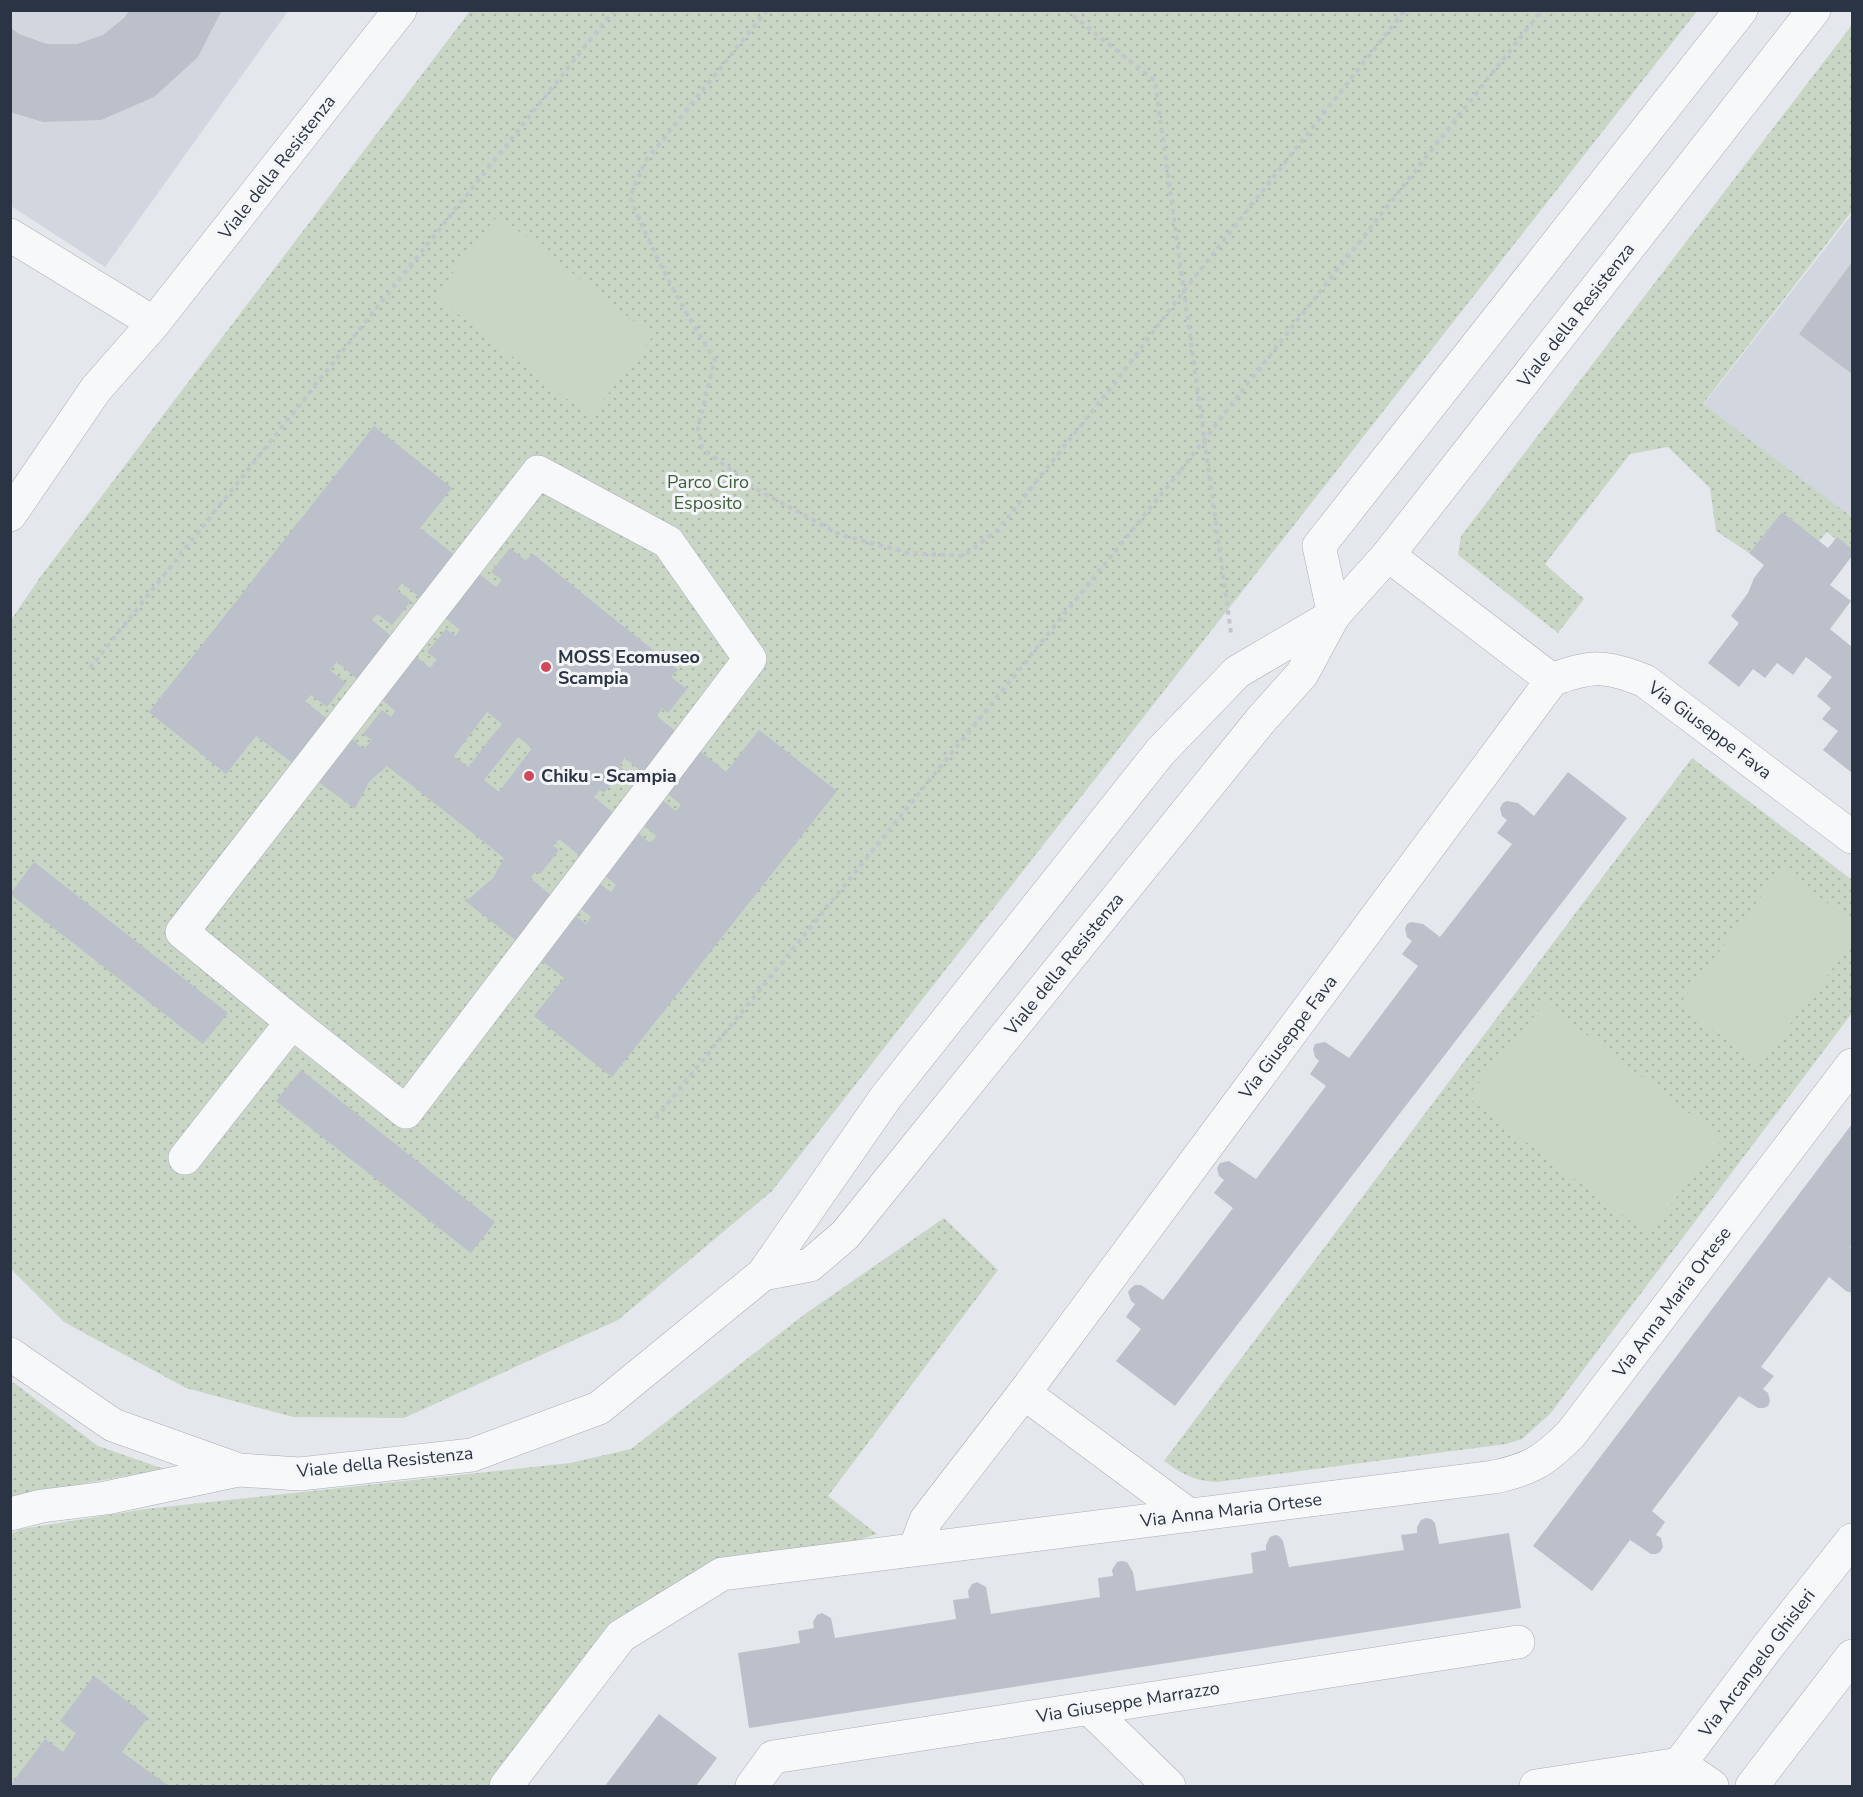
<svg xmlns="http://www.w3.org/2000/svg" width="1863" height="1797" viewBox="0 0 1863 1797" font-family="'Nunito Sans',sans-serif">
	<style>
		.built { fill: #d2d6de }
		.grass { fill: url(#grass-dots) }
		.garden { fill: #c9d6c5 }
		.building { fill: #bbc0ca; fill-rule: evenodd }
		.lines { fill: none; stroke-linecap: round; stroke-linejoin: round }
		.minor-casing { stroke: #a9aeb7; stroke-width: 34 }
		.path { stroke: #c2c5cb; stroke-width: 4; stroke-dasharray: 4.5 4.5; stroke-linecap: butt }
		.minor { stroke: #f7f8fa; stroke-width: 33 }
		.path-bridge { stroke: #c2c5cb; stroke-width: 4; stroke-dasharray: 4.5 4.5; stroke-linecap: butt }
		.poi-dot { fill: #d1495b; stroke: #f4f6f9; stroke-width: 2 }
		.labels { text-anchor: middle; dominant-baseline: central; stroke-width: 6; stroke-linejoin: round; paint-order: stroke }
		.street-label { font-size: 18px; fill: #2b3445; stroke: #f4f6f9 }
		.park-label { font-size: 18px; fill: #3f6138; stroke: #f4f6f9 }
		.poi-label { font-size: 18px; font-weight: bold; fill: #2b3445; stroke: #f4f6f9; text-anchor: start }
	</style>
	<defs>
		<pattern id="grass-dots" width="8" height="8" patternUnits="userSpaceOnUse" patternTransform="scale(1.5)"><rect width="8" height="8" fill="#c9d6c5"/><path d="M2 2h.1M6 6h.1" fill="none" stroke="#adb8ab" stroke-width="1.8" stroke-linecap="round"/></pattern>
	</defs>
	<rect width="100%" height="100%" fill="#e4e7ec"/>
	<g class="built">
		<path d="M10 11H288L105 267 11 206Z"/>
		<path d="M1852 214V517L1703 405Z"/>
	</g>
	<g class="grass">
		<path d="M470 11H1697L772 1191 618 1320 404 1418 293 1417 186 1388 64 1322 11 1269V620L41 576Z"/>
		<path d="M1852 25V211L1703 404 1852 517V552L1827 532 1819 541 1782 512 1749 553 1716 531 1710 488 1668 447 1630 454 1545 564 1584 599 1558 633 1458 555 1461 536Z"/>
		<path d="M1692 758 1852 880V1013L1550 1414 1522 1439 1506 1444 1217 1482C1193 1481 1183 1474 1164 1461Z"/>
		<path d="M944 1218 998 1270 828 1496 877 1534 691 1593 557 1720 506 1786H11L10 1534 21 1529 146 1509 570 1463 631 1449 805 1314Z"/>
		<path d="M10 1380 98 1446 164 1469 11 1497Z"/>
	</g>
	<g class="garden">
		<path d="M498 215 653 336 590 417 435 296Z"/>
		<path d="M1783 867 1852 923V943L1760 1064 1679 1005Z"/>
		<path d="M1545 1003 1723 1139 1647 1234 1467 1097Z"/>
	</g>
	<g class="building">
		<path d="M130 10H222L198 57 154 97 101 120 43 122 10 112V27L19 34 47 44H77L103 35 124 18Z"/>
		<path d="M1852 262V374L1799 334Z"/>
		<path d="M374 426 452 488 420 528 496 587 502 580 491 572 510 548 526 561 532 553 678 670 671 677 687 689 668 713 662 708 657 716 726 772 759 730 837 791 612 1077 534 1016 564 978 464 900 470 898 493 878 504 858 489 846 387 766 369 782 355 809 256 736 226 774 149 712ZM402 583 460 630 455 636 446 629 427 652 437 660 430 668 372 620 377 614 392 625 411 601 397 590ZM337 662 395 711 391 717 382 710 363 734 372 740 364 749 305 701 311 695 327 707 346 683 330 670ZM487 712 502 724 468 767 454 756ZM518 737 532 748 499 792 484 780ZM625 758 681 805 676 811 657 796 637 821 657 836 650 843 594 797 600 790 604 793 623 769 619 766ZM559 839 616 885 611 892 593 878 574 903 591 917 586 924 530 878 536 871 540 874 559 850 553 846Z"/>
		<path d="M1782 512 1828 548 1837 537 1852 549V556L1830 585 1851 601 1830 629 1852 647V770L1851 772 1823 750 1838 731 1822 719 1831 708 1817 696 1832 677 1806 657 1793 675 1777 663 1765 678 1753 669 1739 687 1708 663 1739 623 1731 616 1748 593 1754 578 1764 565 1749 553Z"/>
		<path d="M1568 772 1627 818 1175 1406 1116 1361 1141 1329 1126 1317 1135 1304 1131 1301 1128 1292 1131 1288 1135 1285H1141L1163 1300 1233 1208 1214 1193 1224 1180 1219 1176 1217 1168 1220 1163 1229 1161 1256 1179 1326 1086 1310 1074 1319 1061 1315 1057 1313 1049 1315 1044 1325 1042 1349 1058 1418 966 1402 954 1412 941 1407 937 1405 929 1407 924 1411 922 1423 924 1440 937 1512 844 1497 833 1507 820 1502 816 1500 808 1503 803 1507 801 1518 803 1534 816Z"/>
		<path d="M34 862 228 1013 203 1044 10 894Z"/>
		<path d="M301 1070 495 1222 471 1253 276 1101Z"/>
		<path d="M1852 1124V1245L1850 1248 1852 1250V1293L1846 1291 1829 1277 1761 1367 1774 1376 1763 1389 1768 1393 1770 1401 1768 1406 1764 1408H1758L1739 1396 1652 1511 1665 1522 1656 1535 1661 1538 1663 1547 1660 1552 1656 1554H1651L1630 1540 1592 1591 1533 1546Z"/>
		<path d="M1426 1518 1431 1519 1435 1523 1439 1544 1509 1533 1521 1608 749 1728 738 1653 800 1643 798 1631 814 1628 813 1622 817 1615 822 1613 831 1618 835 1638 956 1619 953 1600 969 1598 968 1591 972 1584 977 1582 986 1587 991 1614 1100 1597 1098 1578 1113 1576 1112 1570 1117 1562 1122 1561 1127 1562 1133 1572 1136 1591 1253 1573 1251 1553 1266 1550V1545L1270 1537 1275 1535 1279 1536 1283 1541 1289 1567 1404 1550 1401 1535 1417 1533V1527L1421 1520Z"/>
		<path d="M94 1676 148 1717 122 1752 169 1786H10L45 1739 63 1752 76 1733 60 1721Z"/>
		<path d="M659 1714 717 1758 696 1786H605Z"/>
	</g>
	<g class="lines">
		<g class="minor-casing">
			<g id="minor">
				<path d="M10 235 154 323"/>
				<path d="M10 515 96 389 154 323 400 10"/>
				<path d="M1334 615 1319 546 1741 10"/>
				<path d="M1552 680C1591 665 1606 665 1645 681L1852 837"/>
				<path d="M185 1158 292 1022 406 1112 750 659 668 542 538 472 182 932 292 1022"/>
				<path d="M763 1274 810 1265 845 1235 1260 721 1302 674 1334 615 1388 555 1814 10"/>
				<path d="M10 1354 113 1425 239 1470 300 1474 472 1455 599 1408 763 1274 886 1097 1160 752 1237 672 1334 615"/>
				<path d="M1024 1393 1189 1515"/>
				<path d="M10 1514 42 1506 106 1498 238 1470"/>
				<path d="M915 1549 926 1520 1024 1393 1552 680 1388 555"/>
				<path d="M1089 1708 1169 1786"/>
				<path d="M506 1786 621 1636 722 1574 1494 1477C1531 1469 1544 1461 1571 1434L1852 1065"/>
				<path d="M752 1786 773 1757 1518 1642"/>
				<path d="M1536 1786 1680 1764 1712 1786"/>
				<path d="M1663 1786 1769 1645 1852 1540"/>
				<path d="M1752 1786 1852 1656"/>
			</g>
		</g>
		<g class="path">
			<path d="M767 10 645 162 630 197C653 253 681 308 715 359L698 427 702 448 756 489 841 535 909 553 963 556 997 531 1117 380 1183 292 1405 10"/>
			<path d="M1066 10 1155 81 1231 633"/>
			<path d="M1241 392 1542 10"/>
			<path d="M90 668 614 10"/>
			<path d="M656 1118 1181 470"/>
		</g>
		<use href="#minor" class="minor"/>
		<path class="path-bridge" d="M1181 470 1241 392"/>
	</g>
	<g class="poi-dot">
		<circle cx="546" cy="667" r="6"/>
		<circle cx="529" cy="776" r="6"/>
	</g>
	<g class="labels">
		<g class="street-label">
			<text transform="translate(277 167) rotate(-52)">Viale della Resistenza</text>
			<text transform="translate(1576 315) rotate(-52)">Viale della Resistenza</text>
			<text transform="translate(1710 730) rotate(37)">Via Giuseppe Fava</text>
			<text transform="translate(1064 964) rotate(-51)">Viale della Resistenza</text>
			<text transform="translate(1288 1037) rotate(-53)">Via Giuseppe Fava</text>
			<text transform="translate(1672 1302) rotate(-53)">Via Anna Maria Ortese</text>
			<text transform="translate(385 1462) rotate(-6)">Viale della Resistenza</text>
			<text transform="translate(1231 1510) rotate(-7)">Via Anna Maria Ortese</text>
			<text transform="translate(1757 1663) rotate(-53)">Via Arcangelo Ghisleri</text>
			<text transform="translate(1128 1702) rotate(-9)">Via Giuseppe Marrazzo</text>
		</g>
		<g class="park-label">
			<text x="708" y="482">Parco Ciro<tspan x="708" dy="21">Esposito</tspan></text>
		</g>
		<g class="poi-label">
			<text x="558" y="657">MOSS Ecomuseo<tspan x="558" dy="21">Scampia</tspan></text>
			<text x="541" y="776">Chiku - Scampia</text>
		</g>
	</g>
	<rect width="1863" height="1797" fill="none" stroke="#2b3445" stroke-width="24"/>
</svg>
